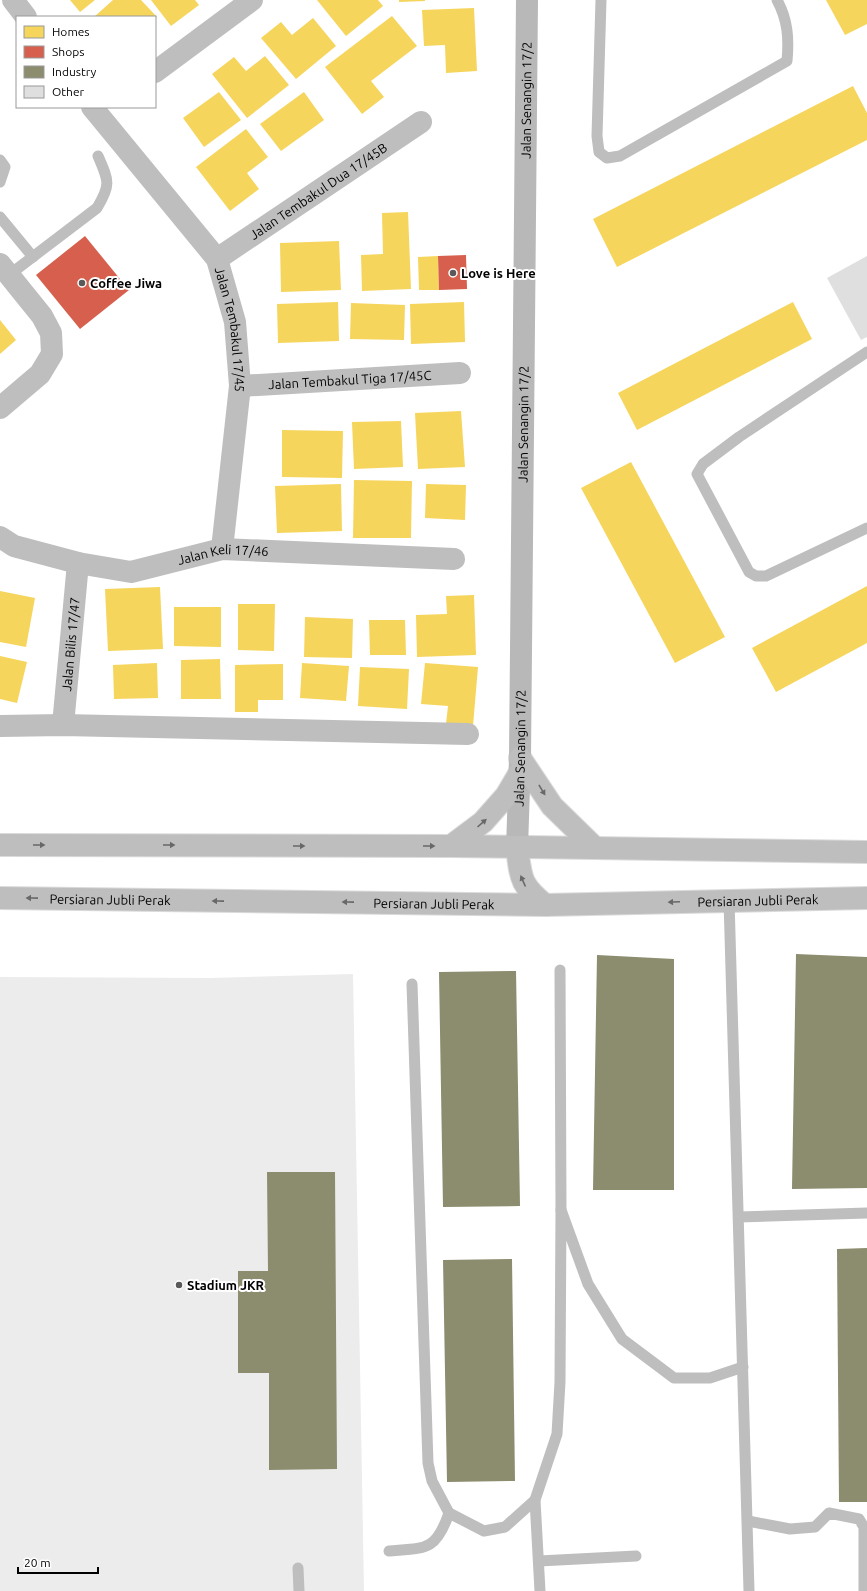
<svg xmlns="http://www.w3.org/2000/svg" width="867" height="1591" viewBox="0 0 867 1591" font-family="Ubuntu,sans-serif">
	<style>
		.green { fill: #ececec }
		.homes { fill: #f6d55c }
		.shops { fill: #d6604d }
		.industry { fill: #8c8c6e }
		.building { fill: #dfdfdf }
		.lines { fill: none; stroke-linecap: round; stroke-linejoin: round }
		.primary-casing { stroke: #dbdbdb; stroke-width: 24 }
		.lane { stroke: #bebebe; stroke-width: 11 }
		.street { stroke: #bebebe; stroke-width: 22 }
		.secondary { stroke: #b8b8b8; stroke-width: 22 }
		.primary { stroke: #bebebe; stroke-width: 22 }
		.oneway { fill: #686868 }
		.poi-dot { fill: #595959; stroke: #fff; stroke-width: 1.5 }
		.labels { text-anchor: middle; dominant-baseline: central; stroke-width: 4; stroke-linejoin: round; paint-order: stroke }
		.street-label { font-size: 13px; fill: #000; stroke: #fff }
		.poi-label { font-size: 13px; font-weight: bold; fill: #000; stroke: #fff; text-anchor: start }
	</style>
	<rect width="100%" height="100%" fill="#fff"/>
	<path class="green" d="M353 974 364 1591H0V977L210 978Z"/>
	<g class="homes">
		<path d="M70 0H95L80 12Z"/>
		<path d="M113 0H141L157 17 155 19V17H94Z"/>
		<path d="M151 0H195L199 5 171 26Z"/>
		<path d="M317 0H378L383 6 346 36Z"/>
		<path d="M399 0H425V1L399 2Z"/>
		<path d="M826 0H867V24L845 35Z"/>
		<path d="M474 8 477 71 446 73 445 45 424 46 422 10Z"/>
		<path d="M392 16 417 46 371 81 384 97 362 114 325 67Z"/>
		<path d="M313 18 336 46 296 79 261 38 281 22 292 35Z"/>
		<path d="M265 56 289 85 247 118 212 74 234 57 246 71Z"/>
		<path d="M853 86 867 113V140L617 267 593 219Z"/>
		<path d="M219 92 241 120 204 147 183 118Z"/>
		<path d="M304 92 324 120 281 151 260 124Z"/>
		<path d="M246 129 268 157 247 173 259 189 230 211 196 167Z"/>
		<path d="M408 212 411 289 362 291 361 255 383 254 382 213Z"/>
		<path d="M339 241 341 290 281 292 280 243Z"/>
		<path d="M438 256 439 290H419L418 257Z"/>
		<path d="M338 302 339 341 278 343 277 304Z"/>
		<path d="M464 302 465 342 411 344 410 304Z"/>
		<path d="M793 302 812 339 637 430 618 393Z"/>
		<path d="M351 303 405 305 404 340 350 339Z"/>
		<path d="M0 320 16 340 0 354Z"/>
		<path d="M461 411 465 467 418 469 415 413Z"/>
		<path d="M401 421 403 467 354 469 352 422Z"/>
		<path d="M282 430 343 431 342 478 282 477Z"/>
		<path d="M631 462 725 637 675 663 581 488Z"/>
		<path d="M354 480 412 481 411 538H353Z"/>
		<path d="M341 484 342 531 277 533 275 486Z"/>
		<path d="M426 484 466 485 465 520 425 518Z"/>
		<path d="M867 586V643L776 692 752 648Z"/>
		<path d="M160 587 163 649 108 651 105 589Z"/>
		<path d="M0 591 35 598 26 647 0 642Z"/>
		<path d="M474 595 476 655 417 657 416 615 447 614 446 596Z"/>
		<path d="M238 604H275L274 651 238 650Z"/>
		<path d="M174 607H221V647L174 646Z"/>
		<path d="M305 617 353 619 352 658 304 657Z"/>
		<path d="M369 620H405L406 655H370Z"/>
		<path d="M0 656 27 662 17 703 0 699Z"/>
		<path d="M220 659 221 699H181V660Z"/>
		<path d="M157 663 158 698 114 699 113 665Z"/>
		<path d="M302 663 349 666 346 701 300 698Z"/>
		<path d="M425 663 478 667 473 726 446 724 448 706 421 704Z"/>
		<path d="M283 664V700H258V712H235V665Z"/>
		<path d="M360 667 409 669 407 709 358 706Z"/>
	</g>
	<g class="shops">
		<path d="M85 236 129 290 80 329 36 275Z"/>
		<path d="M466 255 467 289 439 290 438 256Z"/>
	</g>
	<g class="industry">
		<path d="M796 954 867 957V1188L792 1189Z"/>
		<path d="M597 955 674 959V1190H593Z"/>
		<path d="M516 971 520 1206 443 1207 439 972Z"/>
		<path d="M267 1172H335L337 1469 269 1470V1373H238V1271H268Z"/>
		<path d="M867 1248V1502H839L837 1249Z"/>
		<path d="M512 1259 515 1481 447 1482 443 1260Z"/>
	</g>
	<path class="building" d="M867 256V337L861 340 827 278Z"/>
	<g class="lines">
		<g class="primary-casing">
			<g id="primary">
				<path d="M520 758 552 806 594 847"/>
				<path d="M0 845 451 846 867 852"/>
				<path d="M451 846 483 822 506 796 519 774"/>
				<path d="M517 848C521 878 520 885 545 905"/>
				<path id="s7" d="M0 898 545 905 867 898"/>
			</g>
		</g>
		<g class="lane">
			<path d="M601 0 597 136 599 152 607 158 620 156 787 61C789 39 788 20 777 0"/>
			<path d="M0 160 5 167 0 182"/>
			<path d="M0 217 33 257"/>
			<path d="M9 275 97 208C111 185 109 181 98 156"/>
			<path d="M867 352 739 437 703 464 697 474 749 572 756 576H766L867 528"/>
			<path d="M729 900 749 1591"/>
			<path d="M560 970 561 1210"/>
			<path d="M412 984 428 1463 432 1481 449 1513"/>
			<path d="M739 1217 867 1213"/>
			<path d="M748 1521 790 1529 815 1527 829 1513 859 1519 864 1527V1591"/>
			<path d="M389 1551C426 1548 436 1551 449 1513L484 1531 505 1527 535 1500"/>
			<path d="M539 1561 636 1556"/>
			<path d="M298 1568 299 1591"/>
			<path d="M540 1591 535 1500 557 1434 560 1382 561 1210 588 1284 622 1339 674 1378H710L743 1367"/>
		</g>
		<g class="street">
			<path d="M13 0 26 17"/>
			<path d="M155 72 252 0"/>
			<path id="s1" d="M92 107 217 259 235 322 240 386 222 549"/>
			<path id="s2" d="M217 259 421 122"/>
			<path d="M0 264 42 316 51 333 52 354 40 374 0 408"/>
			<path id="s3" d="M240 386 460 373"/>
			<path id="s4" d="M0 537 14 546 78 563 131 572 222 549 454 559"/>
			<path id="s5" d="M63 725 78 563"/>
			<path d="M0 726 63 725 468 734"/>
		</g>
		<path class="secondary" id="s6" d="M517 848 520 758 527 0"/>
		<use href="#primary" class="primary"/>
	</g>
	<defs><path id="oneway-solid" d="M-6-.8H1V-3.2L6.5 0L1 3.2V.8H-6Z"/></defs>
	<g class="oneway">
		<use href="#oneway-solid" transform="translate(542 790) rotate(59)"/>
		<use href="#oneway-solid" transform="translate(482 823) rotate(-42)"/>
		<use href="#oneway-solid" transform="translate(39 845)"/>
		<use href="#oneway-solid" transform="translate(169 845)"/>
		<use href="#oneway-solid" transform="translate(299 846)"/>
		<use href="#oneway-solid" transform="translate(429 846)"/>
		<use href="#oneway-solid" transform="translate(523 881) rotate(-114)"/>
		<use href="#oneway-solid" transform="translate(32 898) rotate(-179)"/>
		<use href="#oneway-solid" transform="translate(218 901) rotate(-179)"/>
		<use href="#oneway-solid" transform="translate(348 902) rotate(-179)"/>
		<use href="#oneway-solid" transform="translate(674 902) rotate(178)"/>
	</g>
	<g class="poi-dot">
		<circle cx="453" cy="273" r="4"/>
		<circle cx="82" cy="283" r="4"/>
		<circle cx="179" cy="1285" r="4"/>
	</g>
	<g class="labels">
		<g class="street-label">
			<text stroke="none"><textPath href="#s6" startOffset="748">Jalan Senangin 17/2</textPath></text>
			<text stroke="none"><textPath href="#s2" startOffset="122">Jalan Tembakul Dua 17/45B</textPath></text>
			<text stroke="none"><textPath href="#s1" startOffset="269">Jalan Tembakul 17/45</textPath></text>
			<text stroke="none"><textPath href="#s3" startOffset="110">Jalan Tembakul Tiga 17/45C</textPath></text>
			<text stroke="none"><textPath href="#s6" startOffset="424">Jalan Senangin 17/2</textPath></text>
			<text stroke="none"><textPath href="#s4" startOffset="231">Jalan Keli 17/46</textPath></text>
			<text stroke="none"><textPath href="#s5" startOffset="81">Jalan Bilis 17/47</textPath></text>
			<text stroke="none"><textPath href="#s6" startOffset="100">Jalan Senangin 17/2</textPath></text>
			<text stroke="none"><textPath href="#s7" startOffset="110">Persiaran Jubli Perak</textPath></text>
			<text stroke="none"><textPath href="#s7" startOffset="758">Persiaran Jubli Perak</textPath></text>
			<text stroke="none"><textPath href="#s7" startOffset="434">Persiaran Jubli Perak</textPath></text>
		</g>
		<g class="poi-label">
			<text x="461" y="273">Love is Here</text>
			<text x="90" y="283">Coffee Jiwa</text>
			<text x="187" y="1285">Stadium JKR</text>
		</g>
	</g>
	<rect x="16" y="16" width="140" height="92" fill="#ffffff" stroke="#999999"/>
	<rect x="24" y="26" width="20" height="12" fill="#f6d55c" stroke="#999999"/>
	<text x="52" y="36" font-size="12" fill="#000000">Homes</text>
	<rect x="24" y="46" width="20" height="12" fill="#d6604d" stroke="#999999"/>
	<text x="52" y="56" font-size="12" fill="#000000">Shops</text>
	<rect x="24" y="66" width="20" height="12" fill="#8c8c6e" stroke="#999999"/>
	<text x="52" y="76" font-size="12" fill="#000000">Industry</text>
	<rect x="24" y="86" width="20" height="12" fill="#dfdfdf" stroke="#999999"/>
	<text x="52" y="96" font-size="12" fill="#000000">Other</text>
	<path d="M18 1567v6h80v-6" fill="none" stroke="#000000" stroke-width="2"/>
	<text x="24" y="1567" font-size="12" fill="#000000" stroke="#ffffff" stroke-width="3" paint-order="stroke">20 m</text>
</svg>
